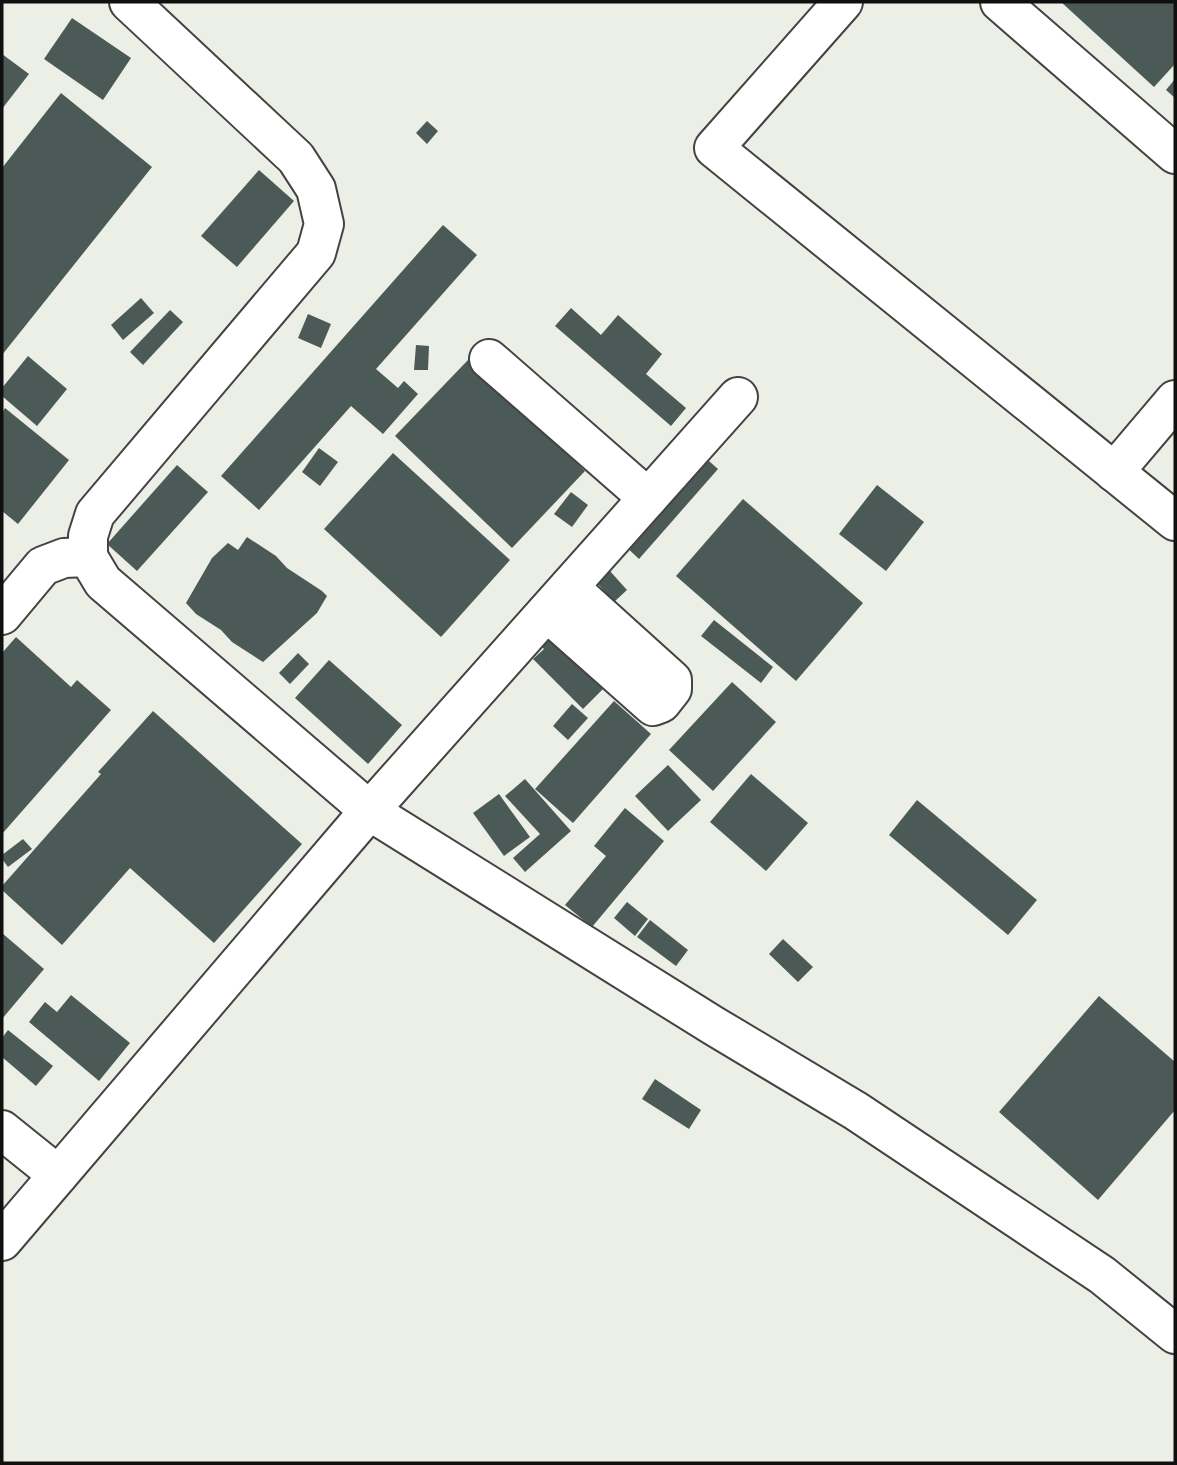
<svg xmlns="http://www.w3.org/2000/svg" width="1177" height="1465" viewBox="0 0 1177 1465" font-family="Lora,serif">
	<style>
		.industrial { fill: #ecefe5 }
		.building { fill: #4c5a57 }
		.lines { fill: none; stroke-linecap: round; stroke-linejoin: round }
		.minor-casing { stroke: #434343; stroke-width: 42 }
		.minor { stroke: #fff; stroke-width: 38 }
	</style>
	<rect width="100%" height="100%" fill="#f4fdff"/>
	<rect class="industrial" x="2" y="2" width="1173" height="1461"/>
	<g class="building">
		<path d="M1061 2H1175V64L1154 87Z"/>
		<path d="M72 18 131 58 103 100 44 59Z"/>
		<path d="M2 54 29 74 2 109Z"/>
		<path d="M1175 79V98L1166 90Z"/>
		<path d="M61 93 152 167 2 355V168Z"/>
		<path d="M427 121 438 131 427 144 416 133Z"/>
		<path d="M259 170 294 201 237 267 201 236Z"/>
		<path d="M443 225 477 255 376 369 398 388 404 381 418 394 383 434 351 406 259 510 221 476Z"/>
		<path d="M141 298 154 313 123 340 111 325Z"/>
		<path d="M571 308 601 335 618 315 662 354 646 374 686 408 671 426 555 326Z"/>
		<path d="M170 310 183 322 143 365 130 352Z"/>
		<path d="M308 314 331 324 321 348 298 338Z"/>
		<path d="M416 345 429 346 428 370H414Z"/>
		<path d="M28 356 67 389 37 426 2 396V388Z"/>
		<path d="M468 360 585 471 512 548 395 436Z"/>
		<path d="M5 408 69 460 18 524 2 511V413Z"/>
		<path d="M319 448 338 462 320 486 302 472Z"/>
		<path d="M393 453 510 560 441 637 324 529Z"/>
		<path d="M701 454 718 469 639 559 622 543Z"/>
		<path d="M177 465 208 492 137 571 107 544Z"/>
		<path d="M877 485 924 522 886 571 839 534Z"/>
		<path d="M571 492 588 505 572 527 554 514Z"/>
		<path d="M743 499 863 603 796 681 676 576Z"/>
		<path d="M247 537 276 556 287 568 322 591 327 596 317 613 263 662 232 642 221 630 196 614 186 603 212 558 228 543 238 550Z"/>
		<path d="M601 561 627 590 614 602 588 573Z"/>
		<path d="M549 620 609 683 583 709 533 659 544 649 532 637Z"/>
		<path d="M714 620 773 667 761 683 701 636Z"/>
		<path d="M16 637 71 687 77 680 111 710 2 834V653Z"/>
		<path d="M298 653 309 664 290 684 279 673Z"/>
		<path d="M329 660 402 725 368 764 295 698Z"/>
		<path d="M732 682 776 722 713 791 669 750Z"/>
		<path d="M614 701 651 734 573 823 535 789Z"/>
		<path d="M572 704 588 718 568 740 553 726Z"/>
		<path d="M153 711 302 844 214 943 130 868 62 945 2 890V886L101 774 98 772Z"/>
		<path d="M668 765 701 800 668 831 635 796Z"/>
		<path d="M751 774 808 823 766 871 710 822Z"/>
		<path d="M525 779 571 831 525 872 513 858 540 834 505 796Z"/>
		<path d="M499 794 530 837 504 856 473 813Z"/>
		<path d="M917 800 1037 900 1008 935 889 835Z"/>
		<path d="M625 808 664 841 592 927 565 905 606 856 594 846Z"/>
		<path d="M23 839 32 849 8 867 2 859V855Z"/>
		<path d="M627 902 648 919 635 936 614 918Z"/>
		<path d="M650 920 688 950 676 966 637 937Z"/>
		<path d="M2 933 44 969 2 1019Z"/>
		<path d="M783 939 813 967 798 982 769 954Z"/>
		<path d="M71 995 130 1043 99 1081 29 1022 45 1002 57 1012Z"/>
		<path d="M1099 996 1175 1062V1110L1098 1200 999 1112Z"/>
		<path d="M8 1030 53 1066 36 1086 2 1057V1038Z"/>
		<path d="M655 1079 701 1110 689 1129 642 1099Z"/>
	</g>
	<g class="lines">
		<g class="minor-casing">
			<g id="minor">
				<path d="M129 2 296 158 316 189 324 224 316 253 95 514 88 536V557L103 582 371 812 714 1026 856 1111 1102 1275 1175 1334"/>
				<path d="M843 2 714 148 1175 521"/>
				<path d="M1000 2 1175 154"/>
				<path d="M489 359 648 498"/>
				<path d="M1114 472 1175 400"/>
				<path d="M547 612 653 706 661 703 672 689V680L569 587"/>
				<path d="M2 615 43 566 64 558 88 557"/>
				<path d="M2 1130 58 1175"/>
				<path d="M2 1241 370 810 738 397"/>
			</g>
		</g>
		<use href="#minor" class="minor"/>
	</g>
	<rect width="1177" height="1465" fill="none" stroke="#101010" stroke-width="7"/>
</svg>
